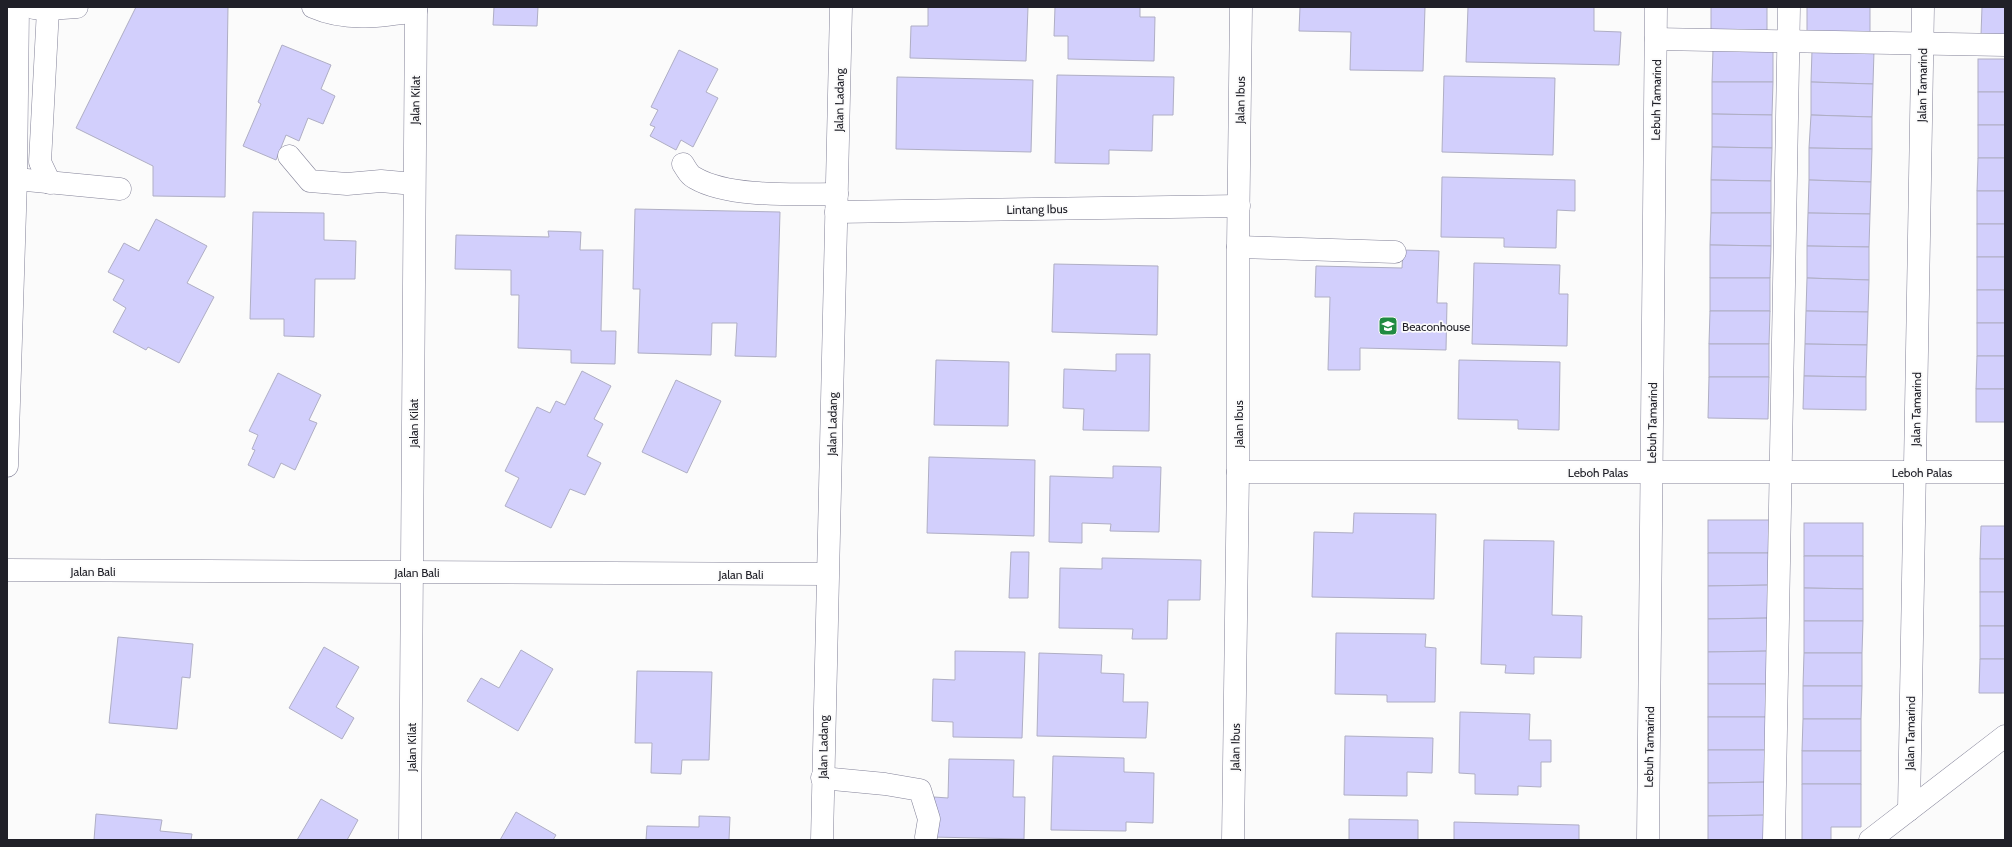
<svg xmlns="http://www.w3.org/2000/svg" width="2012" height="847" viewBox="0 0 2012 847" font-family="Cabin,sans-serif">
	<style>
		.building { fill: #d2cffc; stroke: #afaec4 }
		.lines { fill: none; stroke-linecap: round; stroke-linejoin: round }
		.minor-casing { stroke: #838298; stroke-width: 23 }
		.minor { stroke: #fff; stroke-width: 22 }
		.labels { text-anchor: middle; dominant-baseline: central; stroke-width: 3.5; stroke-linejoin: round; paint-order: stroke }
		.street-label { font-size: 12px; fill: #202028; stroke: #fbfbfb }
		.poi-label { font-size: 12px; fill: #202028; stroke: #fbfbfb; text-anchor: start }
	</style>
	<rect width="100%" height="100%" fill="#fbfbfb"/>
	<g class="building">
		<path d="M136 7H228L225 197 153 196V166L76 128Z"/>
		<path d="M494 7H538L537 26 493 25Z"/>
		<path d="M928 7H1028L1026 61 910 58 911 26H928Z"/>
		<path d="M1055 7H1140V17H1155L1154 61 1068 59V36H1054Z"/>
		<path d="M1300 7H1425L1423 71 1350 70 1351 32 1299 31Z"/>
		<path d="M1468 7H1594V31L1621 32 1619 65 1466 62Z"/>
		<rect x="1711" y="7" width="56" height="24"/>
		<rect x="1807" y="7" width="63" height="25"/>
		<path d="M1982 7H2005V36L1981 35Z"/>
		<path d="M282 45 331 65 321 89 335 96 323 124 308 118 299 141 286 135 276 160 243 146 261 104 258 102Z"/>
		<path d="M1713 49H1773V82H1712Z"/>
		<path d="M679 50 718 69 706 92 718 98 693 147 681 140 676 150 650 136 655 127 650 125 658 110 651 107Z"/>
		<path d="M1812 50 1874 51 1873 84 1811 82Z"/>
		<rect x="1978" y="59" width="27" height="33"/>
		<path d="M1057 75 1174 77 1173 115H1153L1152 151 1109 150V164L1055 163Z"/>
		<path d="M1444 76 1555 78 1553 155 1442 152Z"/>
		<path d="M897 77 1033 80 1031 152 896 149Z"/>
		<path d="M1712 82H1773L1772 115 1712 114Z"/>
		<path d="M1811 82 1873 84 1872 117 1811 115Z"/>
		<rect x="1978" y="92" width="27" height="33"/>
		<path d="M1712 114 1772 115V148L1712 147Z"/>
		<path d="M1811 115 1872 117V149L1809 148Z"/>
		<rect x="1978" y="125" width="27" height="33"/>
		<path d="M1712 147 1772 148 1771 181 1711 180Z"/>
		<path d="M1809 148 1872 149 1871 182 1809 180Z"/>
		<path d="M1978 158H2005V191H1977Z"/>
		<path d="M1442 177 1575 180V211L1557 210 1556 248 1504 247V238L1441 237Z"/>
		<path d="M1711 180 1771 181V213H1711Z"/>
		<path d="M1809 180 1871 182 1870 214 1808 213Z"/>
		<rect x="1977" y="191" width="28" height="33"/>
		<path d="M635 209 780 212 776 357 735 356 737 323H712L711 355 638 353 640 289H633Z"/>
		<path d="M253 212 324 213V240L356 241 355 279H315L314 337 284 336V319H250Z"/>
		<path d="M1711 213H1771V246L1710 245Z"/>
		<path d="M1808 213 1870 214 1869 247 1807 246Z"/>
		<path d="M156 219 207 246 187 283 214 297 179 363 148 347 146 350 113 332 126 308 113 300 124 280 108 272 124 243 139 251Z"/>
		<rect x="1977" y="224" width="28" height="33"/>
		<path d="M548 231 581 232 580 250H603L601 331H616L615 364 571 363V350L518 348 519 295H511V270L455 269 456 235 549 237Z"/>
		<path d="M1710 245 1771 246 1770 278H1710Z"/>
		<path d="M1807 246 1869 247V280L1807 278Z"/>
		<path d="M1403 250 1439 251 1437 303H1447L1446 350 1360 348V370H1328L1330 297H1315L1316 266 1402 268Z"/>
		<rect x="1977" y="257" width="28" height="33"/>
		<path d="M1474 263 1560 265 1559 294H1568L1567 346 1472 344Z"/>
		<path d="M1054 264 1158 266 1157 335 1052 332Z"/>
		<rect x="1710" y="278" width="60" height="33"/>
		<path d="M1807 278 1869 280 1868 312 1806 311Z"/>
		<rect x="1977" y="290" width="28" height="33"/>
		<path d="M1710 311H1770L1769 344H1709Z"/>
		<path d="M1806 311 1868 312 1867 345 1805 344Z"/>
		<rect x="1977" y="323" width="28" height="33"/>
		<rect x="1709" y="344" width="60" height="33"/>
		<path d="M1805 344 1867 345 1866 377 1804 376Z"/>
		<path d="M1116 354H1150L1149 431 1083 430 1084 409 1063 408 1064 369 1116 371Z"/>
		<path d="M1977 356H2005V389H1976Z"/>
		<path d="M936 360 1009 362 1008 426 934 425Z"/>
		<path d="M1459 360 1560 362 1559 430 1518 429V420L1458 419Z"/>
		<path d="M582 371 611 386 594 419 603 424 587 456 601 463 585 495 570 489 551 528 505 506 519 478 505 471 537 407 550 413 556 401 565 405Z"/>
		<path d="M278 373 321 395 309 420 317 423 295 470 281 463 274 478 248 465 255 450 252 449 258 435 249 431Z"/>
		<path d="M1804 376 1866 377V410L1803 409Z"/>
		<path d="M1709 377H1769L1768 419 1708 418Z"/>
		<path d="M676 380 721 401 687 473 642 452Z"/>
		<rect x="1976" y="389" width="29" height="33"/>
		<path d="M929 457 1035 460 1034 536 927 533Z"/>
		<path d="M1113 466 1161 467 1159 532 1110 531 1111 524 1082 523V543L1049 542 1050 476 1113 478Z"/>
		<path d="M1354 513 1436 514 1434 599 1312 597 1314 532 1353 533Z"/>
		<rect x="1708" y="520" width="63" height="33"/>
		<rect x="1804" y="523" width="59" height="33"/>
		<path d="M1981 526H2005V559H1980Z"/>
		<path d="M1484 540 1554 541 1552 615 1582 616 1581 658 1534 657V674L1505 673 1506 665 1481 664Z"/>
		<path d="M1011 552H1029L1028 598H1009Z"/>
		<path d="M1708 553H1771V585L1708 586Z"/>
		<path d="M1804 556H1863V589L1804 588Z"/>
		<path d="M1102 558 1201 560 1200 600H1168L1167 639H1132L1133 629 1059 628 1060 568 1102 569Z"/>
		<rect x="1980" y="559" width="25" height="33"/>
		<path d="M1771 585V618L1708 619V586Z"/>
		<path d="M1804 588 1863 589V621H1804Z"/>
		<rect x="1980" y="592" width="25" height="34"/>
		<path d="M1771 618V651L1708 652V619Z"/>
		<path d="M1804 621H1863L1862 653H1804Z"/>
		<rect x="1980" y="626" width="25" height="33"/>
		<path d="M1336 633 1426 634 1425 647 1436 648 1435 702H1387V695L1335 694Z"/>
		<path d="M118 637 193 644 190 678 182 677 177 729 109 723Z"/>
		<path d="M324 647 359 667 336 707 354 718 342 739 289 708Z"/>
		<path d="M521 650 553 669 518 731 467 701 481 678 499 688Z"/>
		<path d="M955 651 1025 652 1022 738 953 737V722L932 721 933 679 955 680Z"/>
		<path d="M1771 651V684H1708V652Z"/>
		<path d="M1039 653 1102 655 1101 673 1124 674 1123 702H1148L1146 738 1037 736Z"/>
		<path d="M1804 653H1862V686H1803Z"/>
		<path d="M1980 659H2005V693H1979Z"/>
		<path d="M637 671 712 672 709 760H682L681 774 651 773 652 743H635Z"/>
		<rect x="1708" y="684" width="63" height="33"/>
		<path d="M1803 686H1862L1861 719H1803Z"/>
		<path d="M1460 712 1530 714 1529 740H1551V762H1541V787L1518 786V795L1475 794V774L1459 773Z"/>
		<rect x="1708" y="717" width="63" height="33"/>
		<path d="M1803 719H1861V751H1802Z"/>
		<path d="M1345 736 1433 738 1432 773 1407 772V796L1344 795Z"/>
		<path d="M1708 750H1771V782L1708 783Z"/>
		<rect x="1802" y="751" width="59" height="33"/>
		<path d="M1053 756 1124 758V772L1154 773 1153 823 1126 822V831L1051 830Z"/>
		<path d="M949 759 1014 760 1013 797H1025L1024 839 932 837 934 797 948 798Z"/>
		<path d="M1771 782V815L1708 816V783Z"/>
		<path d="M1802 784H1861V827H1831V840H1802Z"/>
		<path d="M321 799 358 820 347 840H297Z"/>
		<path d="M516 812 556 835 553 840H500Z"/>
		<path d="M96 814 162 820 160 831 192 834 191 840H94Z"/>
		<path d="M1771 815V840H1708V816Z"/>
		<path d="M699 816 730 817 729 840H646L647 826 699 827Z"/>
		<path d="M1349 819 1418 820V840H1349Z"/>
		<path d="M1454 822 1579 825V840H1454Z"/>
	</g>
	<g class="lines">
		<g class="minor-casing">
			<g id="minor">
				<path d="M313 7C347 22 381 16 416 11"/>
				<path d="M34 8 48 9 77 7"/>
				<path d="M48 9 40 162 50 183"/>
				<path d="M1656 39 2005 45"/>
				<path d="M289 156 310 181 347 184 381 181 414 184"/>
				<path d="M683 164C686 169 690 176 695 178 729 198 798 194 837 194"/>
				<path d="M16 179 120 189"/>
				<path d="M836 212 1239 206"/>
				<path d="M1238 247 1395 252"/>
				<path d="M7 466 16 179 18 7"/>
				<path d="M1238 472H2005"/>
				<path d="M7 570 827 574"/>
				<path d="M822 778 885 784 920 790 929 819 926 837"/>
				<path d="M1909 810 1923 7"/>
				<path d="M410 840 416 7"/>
				<path d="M822 840 841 7"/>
				<path d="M1233 840 1238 472V247L1241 7"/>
				<path d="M1648 840 1656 7"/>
				<path d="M1774 840 1789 7"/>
				<path d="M1870 840 2005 736"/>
			</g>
		</g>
		<use href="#minor" class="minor"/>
	</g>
	<defs>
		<g id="school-square" transform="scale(1)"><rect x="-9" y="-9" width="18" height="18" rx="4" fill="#208b42" stroke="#fbfbfb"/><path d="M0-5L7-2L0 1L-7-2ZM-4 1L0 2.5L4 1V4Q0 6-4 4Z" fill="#fff"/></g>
	</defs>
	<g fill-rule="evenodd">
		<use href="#school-square" x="1388" y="326"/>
	</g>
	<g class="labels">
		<g class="street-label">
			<text transform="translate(1922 85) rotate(-89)">Jalan Tamarind</text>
			<text transform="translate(415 100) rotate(-89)">Jalan Kilat</text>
			<text transform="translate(839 100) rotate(-89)">Jalan Ladang</text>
			<text transform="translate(1240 100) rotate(-89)">Jalan Ibus</text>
			<text transform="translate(1656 100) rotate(-89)">Lebuh Tamarind</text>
			<text transform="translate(1037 209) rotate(-1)">Lintang Ibus</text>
			<text transform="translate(1916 409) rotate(-89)">Jalan Tamarind</text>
			<text transform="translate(413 423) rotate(-90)">Jalan Kilat</text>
			<text transform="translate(1652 423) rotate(-89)">Lebuh Tamarind</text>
			<text transform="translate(832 424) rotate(-89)">Jalan Ladang</text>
			<text transform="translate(1238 424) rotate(-90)">Jalan Ibus</text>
			<text x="1598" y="472">Leboh Palas</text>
			<text x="1922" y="472">Leboh Palas</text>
			<text x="93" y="571">Jalan Bali</text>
			<text x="417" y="572">Jalan Bali</text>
			<text x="741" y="574">Jalan Bali</text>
			<text transform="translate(1910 733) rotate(-89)">Jalan Tamarind</text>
			<text transform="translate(411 747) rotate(-90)">Jalan Kilat</text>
			<text transform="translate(823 747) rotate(-89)">Jalan Ladang</text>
			<text transform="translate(1235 747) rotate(-89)">Jalan Ibus</text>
			<text transform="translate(1649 747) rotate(-89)">Lebuh Tamarind</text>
		</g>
		<g class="poi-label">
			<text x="1402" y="326">Beaconhouse</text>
		</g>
	</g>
	<rect width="2012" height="847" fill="none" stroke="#202028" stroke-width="16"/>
</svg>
